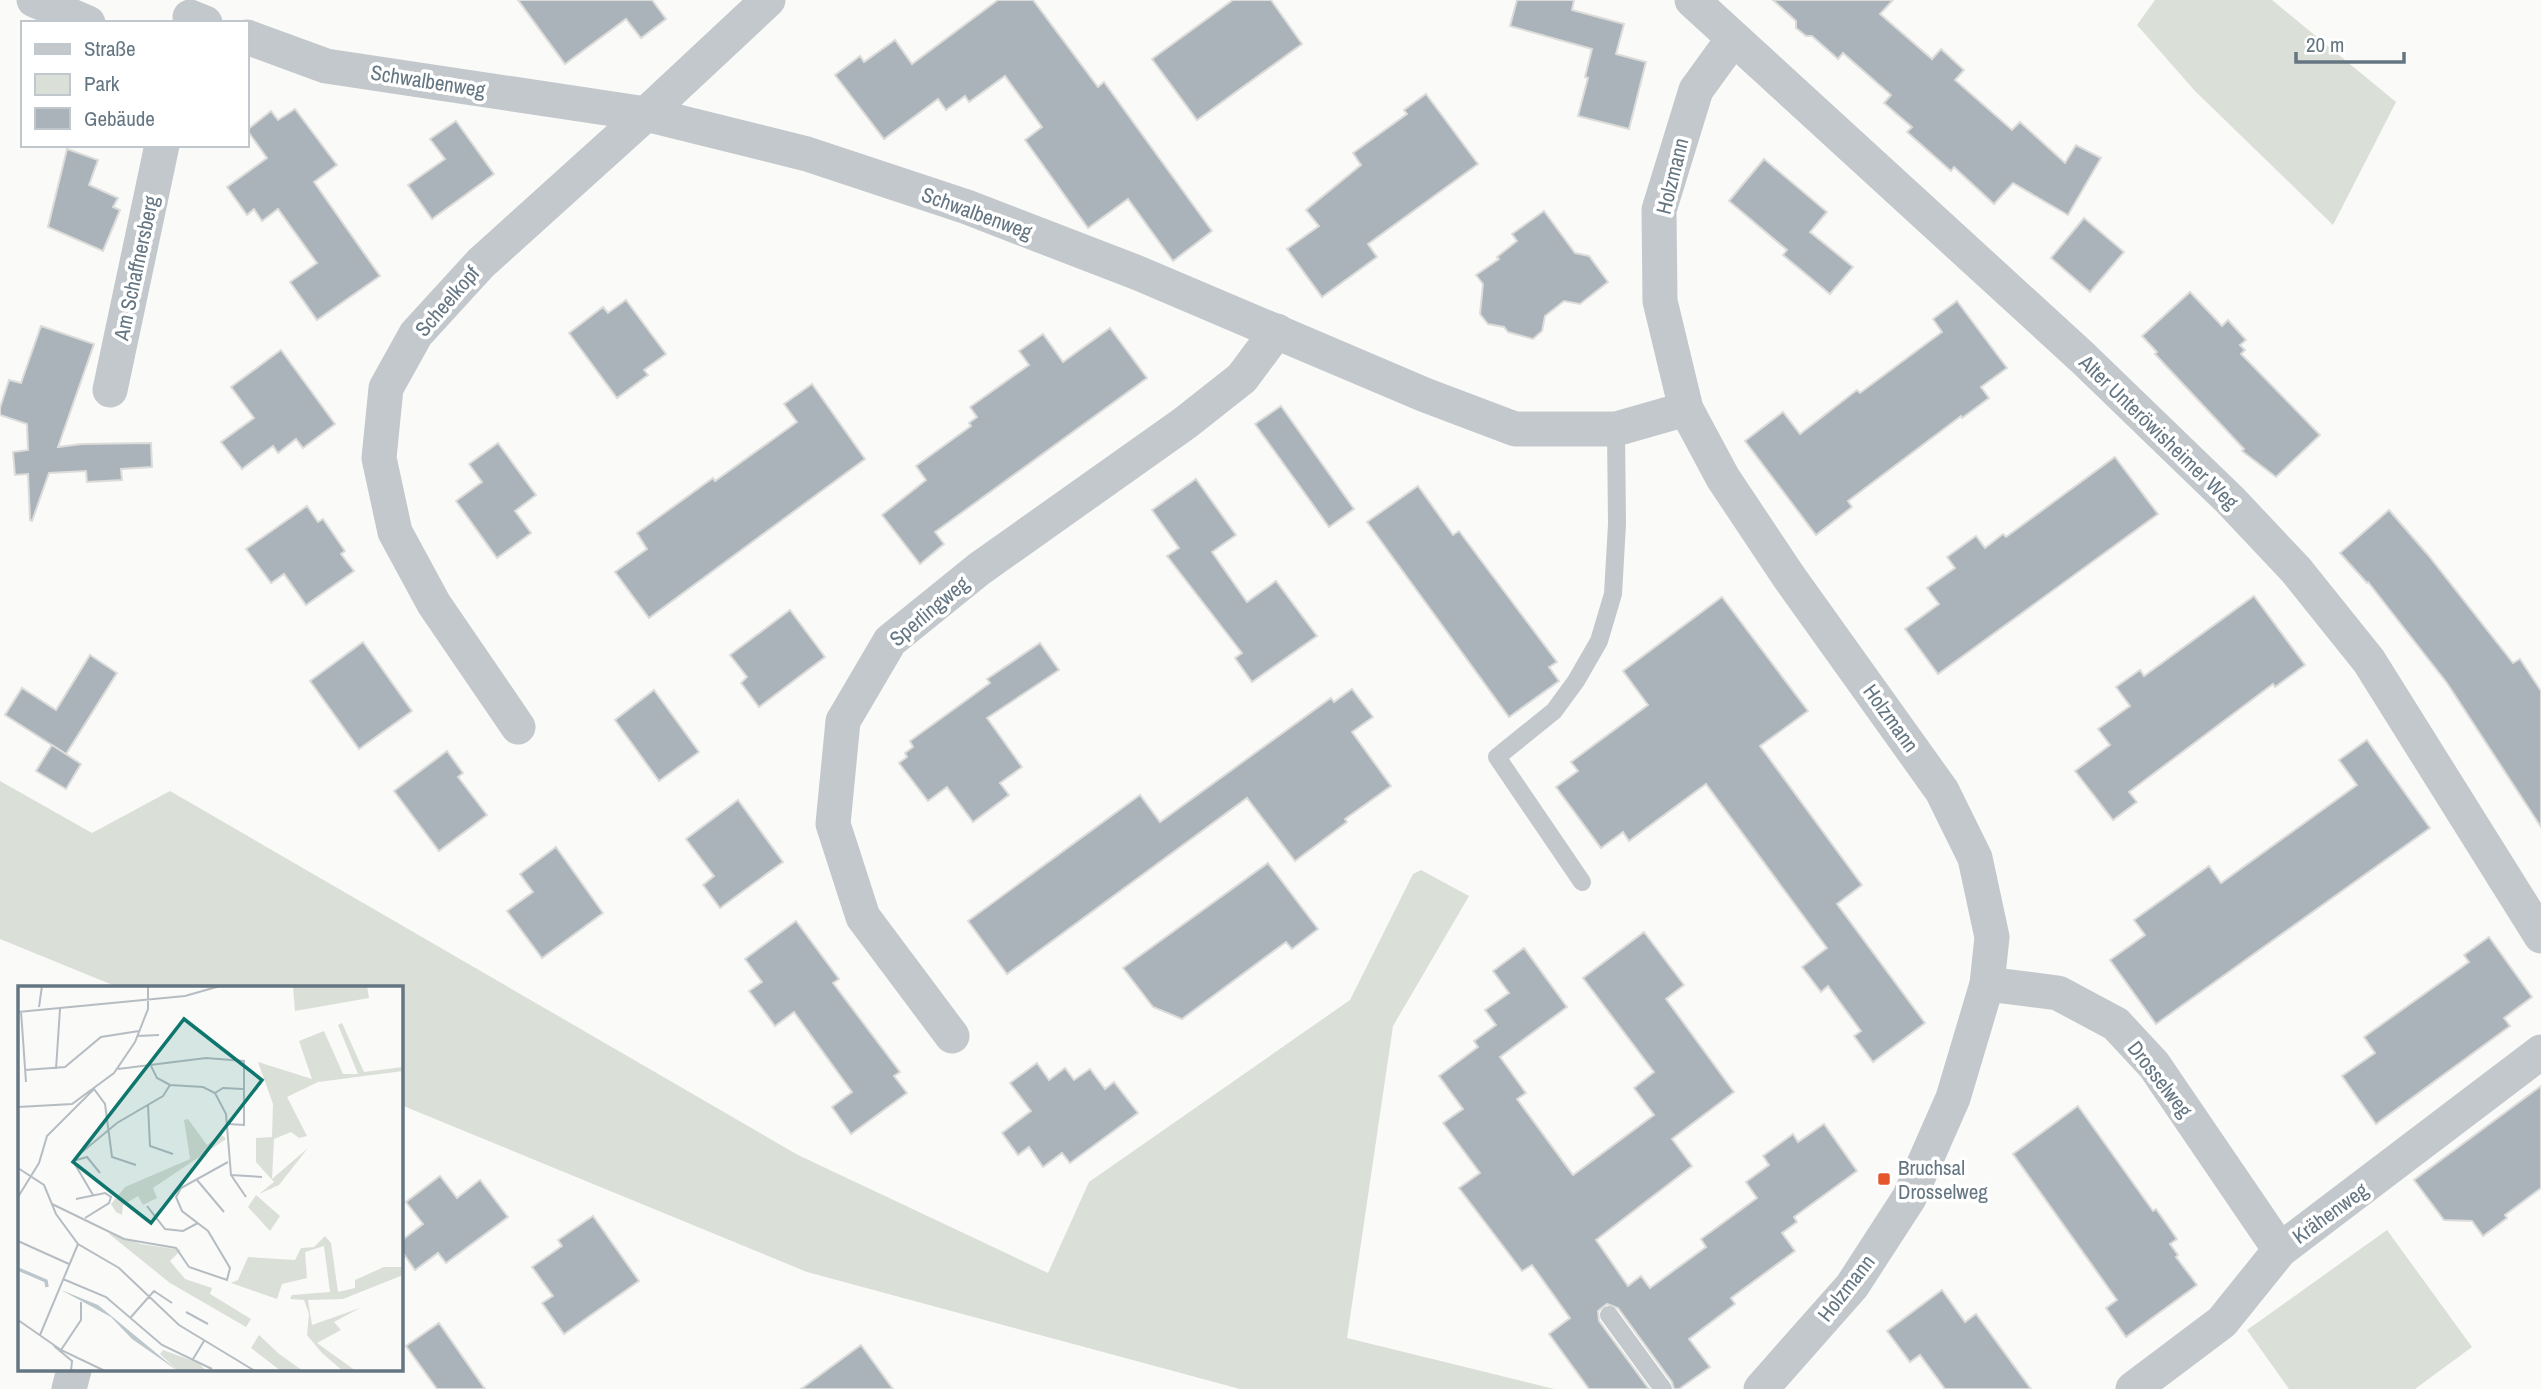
<svg xmlns="http://www.w3.org/2000/svg" width="2541" height="1389" viewBox="0 0 2541 1389" font-family="'Archivo Narrow',sans-serif">
	<style>
		.green { fill: #dadfd7 }
		.building { fill: #aab3b9; stroke: #dcdcda; stroke-width: 2 }
		.lines { fill: none; stroke-linecap: round; stroke-linejoin: round }
		.lane { stroke: #c3c8cc; stroke-width: 18 }
		.street { stroke: #c3c8cc; stroke-width: 35 }
		.poi-dot { fill: #e4572e; stroke: #fff; stroke-width: 2.5 }
		.labels { text-anchor: middle; dominant-baseline: central; stroke-width: 7; stroke-linejoin: round; paint-order: stroke }
		.street-label { font-size: 21px; fill: #657683; stroke: #fff }
		.poi-label { font-size: 21px; fill: #657683; stroke: #fff; text-anchor: start }
		.inset-river { fill: none; stroke: #bbc7cb; stroke-width: 3.5 }
		.inset-road { fill: none; stroke: #b5bdc2; stroke-width: 2 }
		.view { fill: #0f766e; fill-opacity: 0.15; stroke: #0f766e; stroke-width: 3.5 }
		.inset-edge { fill: none; stroke: #657683; stroke-width: 3.5 }
	</style>
	<rect width="100%" height="100%" fill="#fafaf8"/>
	<g class="green">
		<path d="M2155 0H2272L2396 102 2333 225 2195 91 2137 25Z"/>
		<path d="M0 781 92 833 170 791 798 1155 1048 1273 1089 1182 1350 1000 1413 874 1421 870 1469 896 1393 1026 1347 1338 1554 1389H1240L807 1272 401 1105V988H120L0 939Z"/>
		<path d="M2387 1230 2472 1347 2415 1389H2289L2247 1330Z"/>
	</g>
	<g class="building">
		<path d="M518 0H652L666 19 641 38 626 19 565 64Z"/>
		<path d="M998 0H1033L1098 87 1104 82 1212 231 1173 261 1128 199 1088 228 1025 140 1042 127 1005 76 969 102 965 96 946 110 938 99 884 139 835 75 860 56 864 62 895 40 912 64Z"/>
		<path d="M1233 0H1271L1302 44 1197 120 1152 59Z"/>
		<path d="M1517 0H1574L1572 10 1624 24 1616 54 1646 62 1629 129 1578 116 1588 78 1585 77 1592 49 1510 26Z"/>
		<path d="M1773 0H1893L1880 14 1932 59 1941 49 1964 70 1955 80 2012 130 2020 122 2065 163 2076 145 2101 158 2068 215 2013 183 1994 204 1954 167 1951 171 1907 132 1912 127 1884 103 1891 95 1843 53 1838 59 1812 36H1806L1796 28V21Z"/>
		<path d="M1426 94 1478 164 1368 244 1377 257 1322 297 1287 249 1319 226 1306 210 1361 165 1353 153 1407 114 1404 110Z"/>
		<path d="M295 109 337 165 314 182 380 276 317 320 290 282 317 263 278 209 262 221 254 209 247 215 227 187 267 158 247 130 271 111 278 120Z"/>
		<path d="M456 121 494 174 432 219 408 185 445 159 430 139Z"/>
		<path d="M67 149 98 160 89 185 118 198 113 207 120 210 103 251 48 227Z"/>
		<path d="M1764 159 1827 212 1810 232 1853 267 1830 294 1783 255 1787 250 1729 201Z"/>
		<path d="M1544 211 1575 253 1589 256 1608 282 1580 304 1564 301 1545 316 1542 331 1533 339 1508 332 1504 327 1488 324 1480 314 1483 284 1476 275 1499 259 1497 257 1517 241 1512 234Z"/>
		<path d="M2084 218 2124 252 2090 292 2051 258Z"/>
		<path d="M2190 292 2222 326 2228 320 2246 340 2240 345 2245 350 2241 354 2320 435 2276 477 2242 451 2244 449 2155 354 2157 352 2142 336Z"/>
		<path d="M626 300 666 354 644 370 648 375 617 398 569 333 603 307 608 313Z"/>
		<path d="M1957 301 2007 368 1981 387 1989 398 1962 418 1961 416 1848 501 1852 507 1816 535 1745 441 1783 412 1800 434 1857 390 1860 393 1942 332 1933 319Z"/>
		<path d="M41 326 94 344 58 447 82 444 151 443 152 467 121 469 122 480 87 482 86 471 49 473 32 521 30 520 28 474 15 475 13 452 28 450 27 424 0 415V408L9 380 21 383Z"/>
		<path d="M1110 328 1147 378 935 532 944 544 920 564 882 515 926 480 916 466 971 426 969 423 977 417 970 407 1029 365 1019 351 1043 334 1063 362Z"/>
		<path d="M281 350 335 424 303 448 296 439 278 453 273 446 242 469 221 442 254 418 231 387Z"/>
		<path d="M812 384 865 459 649 618 615 572 647 549 637 533 713 478 715 481 797 422 784 404Z"/>
		<path d="M1281 406 1354 509 1329 527 1255 424Z"/>
		<path d="M498 443 536 495 515 511 531 533 497 558 456 501 482 482 469 464Z"/>
		<path d="M2115 457 2158 514 1938 674 1905 629 1939 604 1927 588 1955 568 1947 557 1976 536 1985 548 2003 534 2006 537Z"/>
		<path d="M1196 479 1236 535 1212 552 1247 602 1276 581 1317 636 1252 682 1235 658 1242 653 1167 556 1179 548 1152 510Z"/>
		<path d="M1418 486 1453 535 1459 531 1557 662 1549 667 1559 681 1509 717 1367 522Z"/>
		<path d="M307 506 318 522 323 519 345 551 341 554 354 571 306 605 284 574 271 583 246 549Z"/>
		<path d="M2389 510 2428 555 2513 663 2520 659 2541 691V827L2447 683 2368 582 2367 583 2340 553Z"/>
		<path d="M2254 596 2305 665 2275 687 2273 684 2129 792 2137 802 2113 820 2075 771 2110 745 2098 729 2130 706 2116 687 2140 670 2144 676Z"/>
		<path d="M1722 597 1808 711 1760 746 1862 885 1837 904 1925 1023 1873 1062 1854 1036 1861 1031 1828 986 1821 992 1802 967 1827 948 1706 784 1629 841 1623 832 1601 848 1556 787 1578 771 1571 762 1648 705 1623 671Z"/>
		<path d="M790 610 825 657 759 707 741 683 747 677 730 655Z"/>
		<path d="M363 642 412 711 359 749 310 681Z"/>
		<path d="M1040 643 1059 670 987 718 1022 767 1000 783 1009 795 973 822 947 787 928 801 899 763 907 757 905 753 913 747 910 741 990 683 987 679Z"/>
		<path d="M90 655 117 673 66 754 5 715 22 688 56 710Z"/>
		<path d="M1352 689 1373 717 1352 732 1391 786 1345 819 1347 822 1295 861 1247 798 1007 974 968 921 1140 795 1160 822 1331 698 1334 702Z"/>
		<path d="M654 690 699 752 659 781 615 720Z"/>
		<path d="M2367 740 2430 828 2156 1024 2110 960 2145 935 2134 920 2209 866 2221 883 2357 785 2339 760Z"/>
		<path d="M52 745 81 764 66 789 36 771Z"/>
		<path d="M447 751 463 773 458 777 487 815 439 851 394 791Z"/>
		<path d="M738 800 783 862 720 908 703 885 714 876 686 839Z"/>
		<path d="M556 847 603 913 542 958 507 911 533 892 520 874Z"/>
		<path d="M1268 863 1318 929 1292 949 1286 942 1182 1019 1153 1007 1123 968Z"/>
		<path d="M796 921 839 979 833 983 900 1072 894 1076 907 1093 851 1134 832 1107 852 1092 794 1012 775 1026 749 991 762 982 745 959Z"/>
		<path d="M1644 932 1684 985 1666 999 1734 1092 1672 1139 1692 1166 1596 1240 1628 1286 1641 1276 1650 1288 1706 1247 1701 1239 1757 1198 1746 1182 1769 1165 1763 1156 1793 1134 1798 1142 1824 1124 1857 1171 1794 1217 1797 1222 1782 1233 1795 1251 1731 1298 1735 1304 1689 1339 1710 1367 1679 1389H1674L1672 1382 1618 1308 1607 1304 1598 1311 1599 1321 1649 1389H1589L1549 1334 1570 1318 1532 1265 1522 1271 1459 1188 1480 1173 1443 1123 1463 1109 1439 1076 1478 1047 1474 1041 1496 1025 1485 1010 1509 993 1493 971 1524 948 1567 1007 1500 1057 1526 1093 1517 1099 1573 1175 1654 1115 1634 1088 1654 1072 1583 978Z"/>
		<path d="M2489 937 2532 997 2504 1018 2510 1026 2376 1124 2342 1076 2375 1053 2364 1037 2469 962 2464 955Z"/>
		<path d="M1037 1063 1049 1080 1065 1068 1074 1080 1090 1069 1105 1089 1114 1082 1138 1113 1070 1163 1062 1153 1043 1167 1029 1147 1018 1155 1002 1133 1031 1111 1010 1083Z"/>
		<path d="M2541 1086V1188L2505 1215 2507 1218 2483 1236 2472 1221 2444 1220 2414 1180Z"/>
		<path d="M2078 1106 2153 1211 2156 1209 2177 1239 2170 1244 2178 1255 2176 1257 2197 1285 2126 1337 2106 1308 2117 1300 2013 1154Z"/>
		<path d="M440 1176 457 1198 480 1180 508 1217 446 1263 438 1253 415 1270 401 1250V1241L423 1224 406 1202Z"/>
		<path d="M593 1216 639 1281 564 1334 542 1303 553 1296 532 1267 562 1246 558 1240Z"/>
		<path d="M1942 1290 1965 1322 1976 1314 2031 1389H1945L1920 1355 1910 1362 1887 1331Z"/>
		<path d="M439 1323 485 1389H437L406 1346Z"/>
		<path d="M861 1345 893 1389H801Z"/>
	</g>
	<g class="lines">
		<g class="lane">
			<path d="M1582 882 1497 757 1554 711 1576 681 1599 641 1613 594 1617 524 1616 429"/>
			<path d="M1609 1315 1663 1389"/>
		</g>
		<g class="street">
			<path d="M34 0 88 23"/>
			<path d="M1692 0 2083 358 2230 500 2296 570 2369 661 2541 936"/>
			<path d="M190 17 205 23"/>
			<path d="M247 37 326 66 646 114 807 154 967 207 1138 273 1425 395 1515 429H1616L1686 409"/>
			<path d="M1733 39 1696 90 1659 210 1660 301 1686 409 1723 478 1789 577 1942 791 1975 858 1992 937 1987 984 1953 1098 1909 1198 1852 1286 1761 1389"/>
			<path d="M110 390 162 145"/>
			<path d="M518 727 434 604 395 532 379 458 386 388 416 334 481 263 646 114 768 0"/>
			<path d="M1987 984 2058 993 2116 1024 2154 1065 2280 1250"/>
			<path d="M952 1036 863 917 833 824 843 721 890 641 979 569 1185 423 1242 378 1277 331"/>
			<path d="M69 1389 74 1370"/>
			<path d="M2133 1389 2222 1322 2280 1250 2541 1052"/>
		</g>
	</g>
	<rect class="poi-dot" x="1877" y="1172" width="14" height="14" rx="3.5"/>
	<g class="labels">
		<g class="street-label">
			<text transform="translate(428 81) rotate(9)">Schwalbenweg</text>
			<text transform="translate(1672 176) rotate(-76)">Holzmann</text>
			<text transform="translate(977 213) rotate(20)">Schwalbenweg</text>
			<text transform="translate(136 268) rotate(-78)">Am Schaffnersberg</text>
			<text transform="translate(447 301) rotate(-49)">Scheelkopf</text>
			<text transform="translate(2159 432) rotate(44)">Alter Unteröwisheimer Weg</text>
			<text transform="translate(929 611) rotate(-40)">Sperlingweg</text>
			<text transform="translate(1891 718) rotate(54)">Holzmann</text>
			<text transform="translate(2160 1079) rotate(52)">Drosselweg</text>
			<text transform="translate(2330 1213) rotate(-36)">Krähenweg</text>
			<text transform="translate(1846 1288) rotate(-52)">Holzmann</text>
		</g>
		<g class="poi-label">
			<text x="1898" y="1167">Bruchsal<tspan x="1898" dy="24">Drosselweg</tspan></text>
		</g>
	</g>
	<g transform="translate(18 986)">
		<rect width="385" height="385" fill="#fafaf8"/>
		<path d="M275 0H349L351 12 277 25ZM324 37 346 86 385 81V85L300 96 269 111 289 150 281 152 273 146 256 153 254 193 290 162 261 199 241 208 256 196 238 176V152L254 151 255 118 240 76 294 93 281 55 306 45 325 88H340L320 39ZM170 133 189 159 203 148 208 153 135 202 139 212 125 219 120 210 105 219 104 229 98 226 93 218 107 201 172 173 166 134ZM238 209 262 230 252 245 230 221ZM90 247 123 258 163 264 152 275 167 293 194 302 192 308 233 333 228 341 152 297ZM307 250 313 257 320 306 337 302V294L366 281H385V289L325 313 290 314 294 339 342 322 316 336 323 344 299 357 338 385H325L304 367 289 349 291 328 286 314 272 313 274 309 312 306 306 260 287 266 289 292 264 298 259 313 213 297 220 294 230 271 277 274 283 262 296 261ZM241 349 260 367 285 385H263L233 362ZM145 364 181 377 188 385H160L142 368Z" fill="#dadfd7"/>
		<path d="M43 304 80 319 160 385 114 353 93 331Z" fill="#bbc7cb"/>
		<path class="inset-river" d="M0 283 28 295 29 301"/>
		<path class="inset-road" d="M21 21 24 0M3 25 8 96M0 26 167 10 202 0M119 50 141 49M133 80 139 92 152 99 185 101 197 107 208 128 213 189 228 211M38 83 42 23M100 83 188 72 226 75V139L210 138M7 84 47 81 83 51 121 45M197 107 205 102 225 103M130 119 132 160 155 168M0 121 54 118 96 87 117 56 130 23V0M64 166 99 137 145 110 152 99M0 182 26 199 38 228 60 258 101 282 161 339 237 385M213 189 244 191M179 194 206 226M75 209 55 175 69 171 82 187M0 211 21 177 29 150 76 103 87 118 94 171 118 179M58 213 87 207 93 211 91 217 67 232M34 218 106 253 158 262 171 281 209 294 212 282 190 245 164 225 158 211 163 202 210 176M129 220 147 243 165 245 180 237M0 255 51 278M45 293 88 311 144 359 194 383M168 326 190 338M113 331 136 305 154 317M0 334 43 364 87 385M22 349 60 258M36 360 54 375 53 385M43 364 63 334V316M175 373 186 355"/>
		<path class="view" d="M166 33 244 94 133 237 55 176Z"/>
		<rect width="385" height="385" class="inset-edge"/>
	</g>
	<rect x="21" y="21" width="228" height="126" fill="#ffffff" stroke="#c1c8cd" stroke-width="2"/>
	<rect x="35" y="44" width="35" height="10" fill="#c3c8cc" stroke="#c1c8cd" stroke-width="2"/>
	<text x="84" y="56" font-size="21" fill="#657683">Straße</text>
	<rect x="35" y="74" width="35" height="21" fill="#dadfd7" stroke="#c1c8cd" stroke-width="2"/>
	<text x="84" y="91" font-size="21" fill="#657683">Park</text>
	<rect x="35" y="108" width="35" height="21" fill="#aab3b9" stroke="#c1c8cd" stroke-width="2"/>
	<text x="84" y="126" font-size="21" fill="#657683">Gebäude</text>
	<path d="M2296 52v10h108v-10" fill="none" stroke="#657683" stroke-width="3.5"/>
	<text x="2306" y="52" font-size="21" fill="#657683" stroke="#ffffff" stroke-width="5" paint-order="stroke">20 m</text>
</svg>
